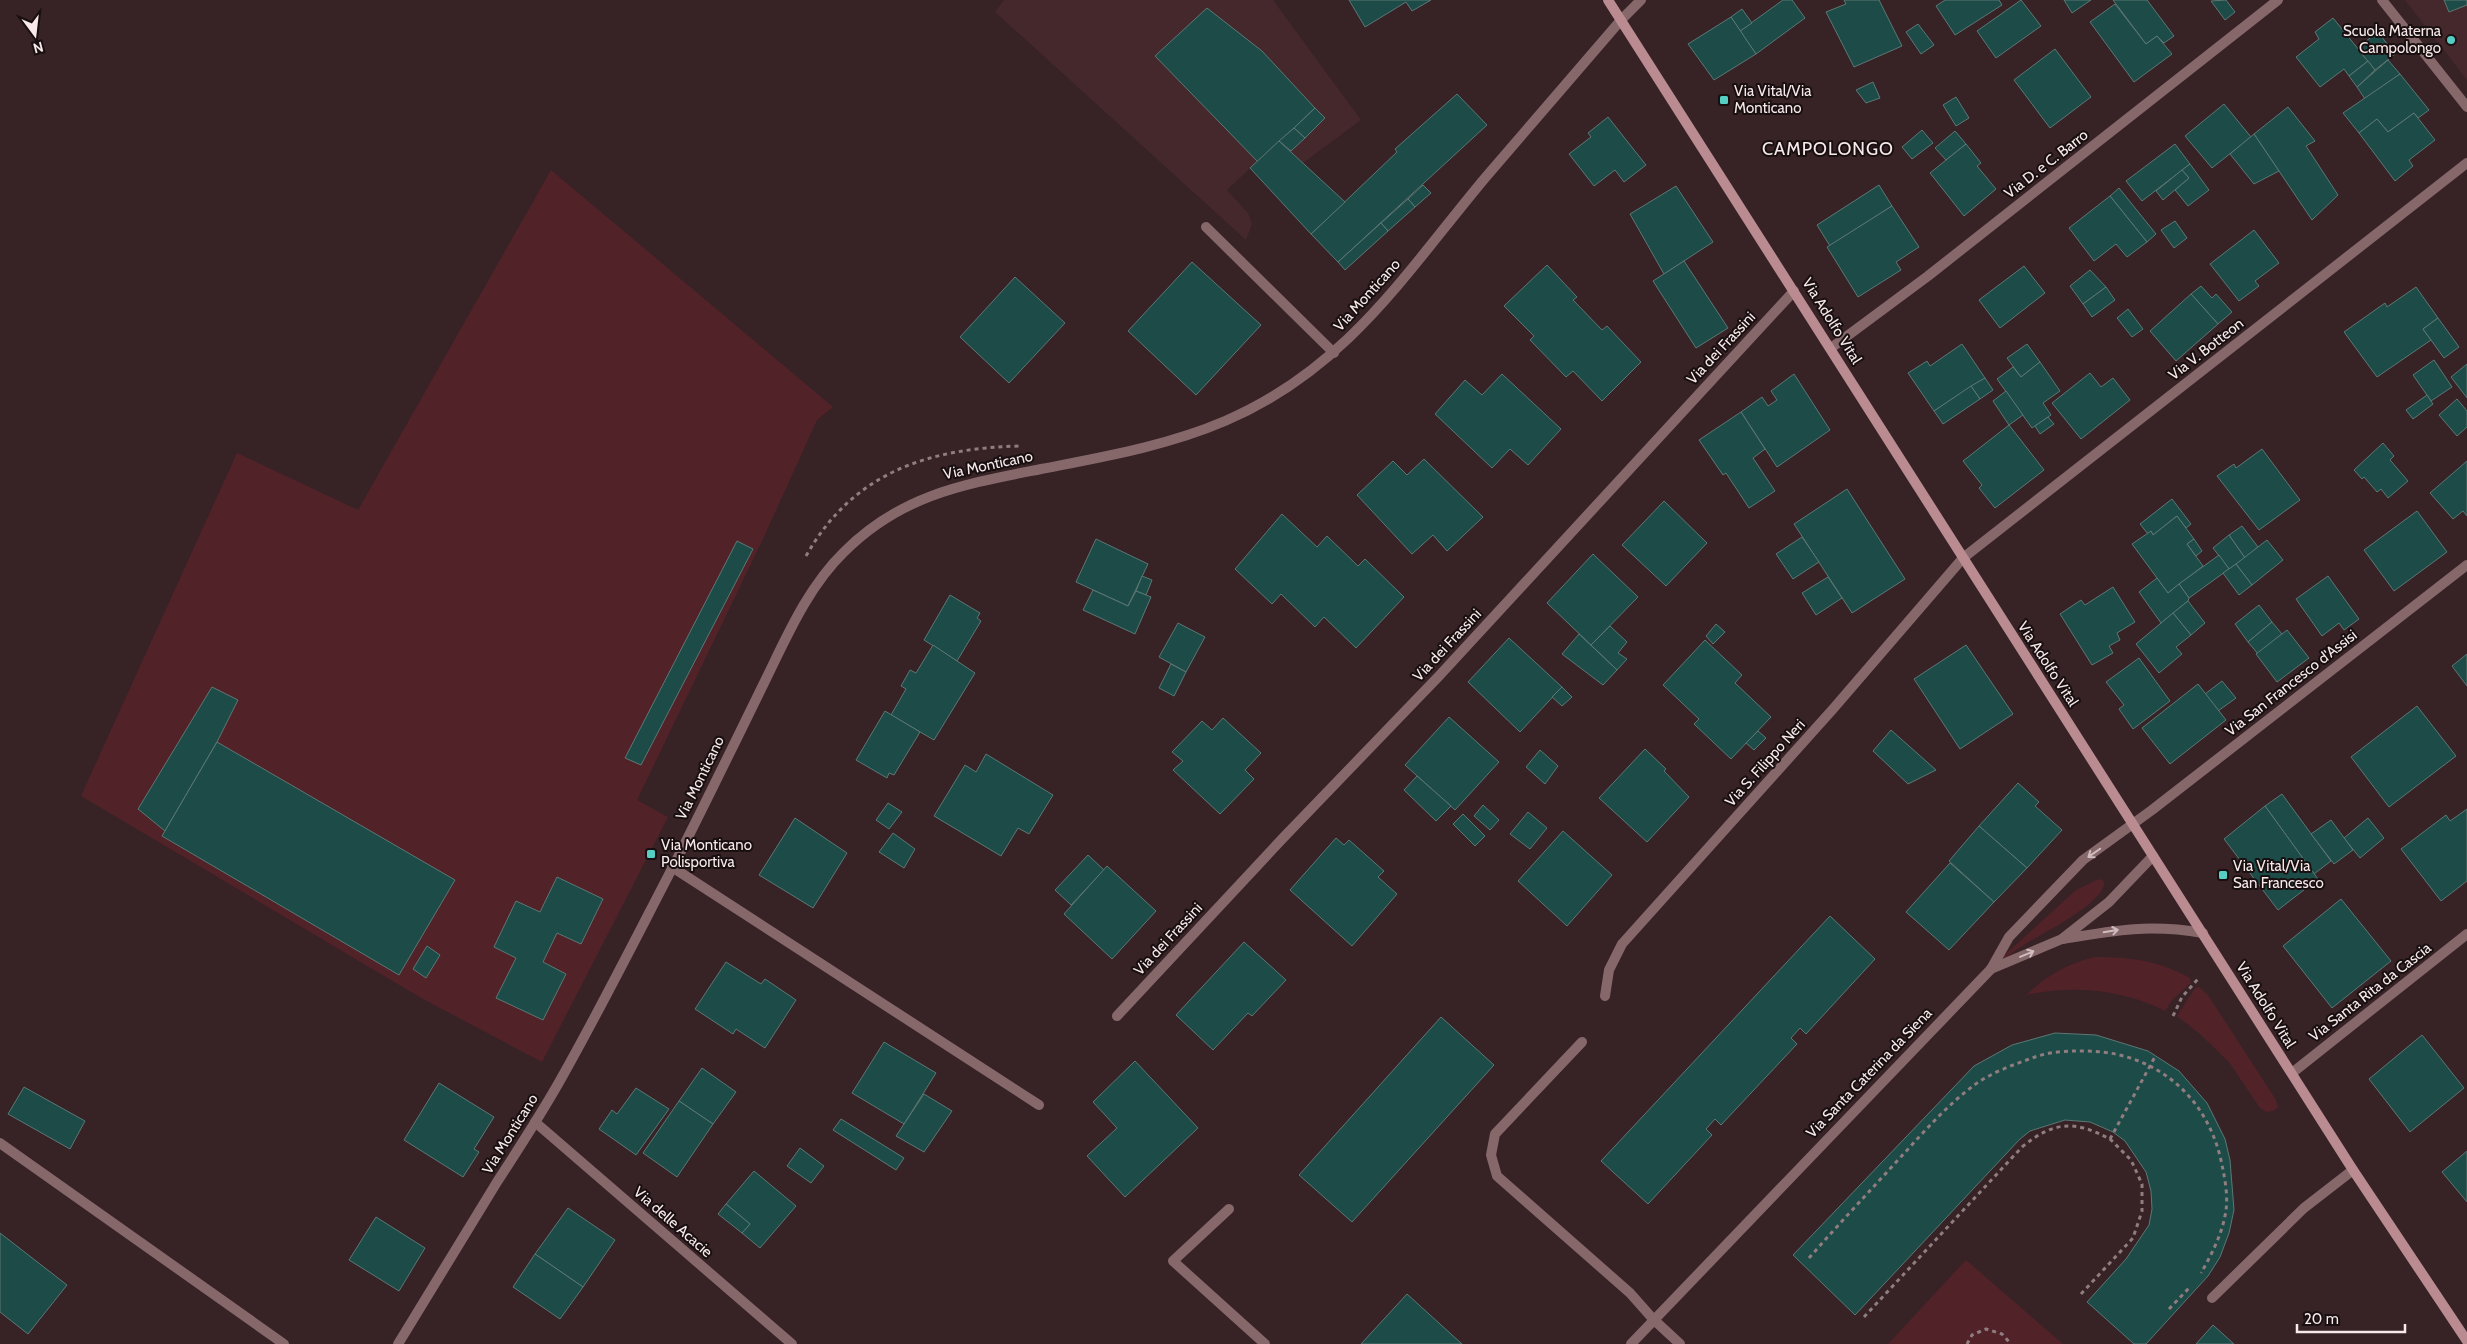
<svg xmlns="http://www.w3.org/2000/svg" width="2467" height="1344" viewBox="0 0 2467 1344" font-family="Cabin,sans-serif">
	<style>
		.built { fill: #45282c }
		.green { fill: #522229 }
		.building { fill: #1d4b47; stroke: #5c7875 }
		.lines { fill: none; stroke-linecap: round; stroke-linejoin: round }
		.path { stroke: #907d80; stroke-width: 3; stroke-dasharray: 4 4; stroke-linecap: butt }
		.lane { stroke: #86686b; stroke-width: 10 }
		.street { stroke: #86686b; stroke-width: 10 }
		.secondary { stroke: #ba8b90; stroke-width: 10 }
		.oneway { stroke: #d0bcbe }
		.poi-dot { fill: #56cec3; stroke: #180f10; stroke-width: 2 }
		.labels { text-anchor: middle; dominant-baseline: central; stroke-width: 4; stroke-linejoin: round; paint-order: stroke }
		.poi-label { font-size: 15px; fill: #f8e9ea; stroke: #180f10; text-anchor: start }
		.street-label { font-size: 15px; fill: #f8e9ea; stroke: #180f10 }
		.quarter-label { font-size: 18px; letter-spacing: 1px; fill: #f8e9ea; stroke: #180f10 }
	</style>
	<rect width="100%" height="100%" fill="#372225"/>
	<g class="built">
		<path d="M1004 0H1273L1361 120 1303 163 1279 141 1227 190 1248 213 1252 224 1246 240 995 12Z"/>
		<path d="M2405 0H2467V80Z"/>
	</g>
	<g class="green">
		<path d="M551 170 833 407 817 420 763 539 637 800 668 817 542 1062 423 999 81 796 237 453 358 510Z"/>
		<path d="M2099 879 2104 881C2108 902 2037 936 2022 946 2014 951 2007 957 2001 963L1998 961 2076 890Z"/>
		<path d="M2094 957C2128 957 2159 960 2190 978L2191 983 2173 999 2165 1011C2121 989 2074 985 2026 995 2050 974 2063 966 2094 957Z"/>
		<path d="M2199 987 2208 995 2276 1100 2278 1107 2273 1111 2266 1112 2260 1108 2229 1062 2200 1034 2177 1016 2195 988Z"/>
		<path d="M1966 1260 2063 1344H1888Z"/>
	</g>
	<g class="building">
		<path d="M1349 0H1431L1412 11 1406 2 1365 27Z"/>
		<path d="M1783 0H1792L1805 18 1756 54 1740 31Z"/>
		<path d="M1844 0H1879L1902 46 1854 67 1826 12 1846 4Z"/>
		<path d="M1945 0H1999L2002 5 1955 35 1936 6Z"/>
		<path d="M2021 0 2041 26 1996 58 1977 31Z"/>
		<path d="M2064 0H2091L2072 13Z"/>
		<path d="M2113 0H2147L2174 36 2164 43 2157 36 2146 44Z"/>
		<path d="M2226 0 2235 12 2225 20 2211 1Z"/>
		<path d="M2444 0H2467V5L2449 12Z"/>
		<path d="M2115 4 2146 44 2157 36 2172 54 2134 82 2090 22Z"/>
		<path d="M1207 8 1262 51 1315 108 1258 162 1155 56Z"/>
		<path d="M1742 9 1752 23 1740 31 1731 17Z"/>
		<path d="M1731 17 1756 54 1714 80 1688 44Z"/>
		<path d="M2333 18 2368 61 2349 76 2344 69 2320 87 2296 57 2319 39 2315 32Z"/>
		<path d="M1918 24 1934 45 1921 54 1906 32Z"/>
		<path d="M2378 32 2395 54 2375 70 2357 48Z"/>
		<path d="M2055 49 2091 97 2050 128 2014 80Z"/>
		<path d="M2388 60 2400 74 2365 99 2357 87Z"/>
		<path d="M2368 61 2375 70 2357 87 2349 76Z"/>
		<path d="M2400 74 2429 110 2418 118 2414 113 2388 132 2377 119 2359 133 2343 113Z"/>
		<path d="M1873 82 1880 98 1866 103 1856 90Z"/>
		<path d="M1457 94 1487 125 1338 262 1311 234 1397 152 1395 149Z"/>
		<path d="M1956 97 1969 118 1956 126 1943 105Z"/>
		<path d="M2224 104 2251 137 2212 168 2185 136Z"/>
		<path d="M2288 107 2315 141 2306 146 2338 195 2312 220 2254 134Z"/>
		<path d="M1315 108 1325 118 1305 138 1294 128Z"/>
		<path d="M2414 113 2435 140 2409 160 2413 166 2395 181 2359 133 2377 119 2388 132Z"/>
		<path d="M1608 117 1646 165 1624 182 1615 170 1594 186 1569 154 1591 137 1588 133Z"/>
		<path d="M1294 128 1305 138 1291 151 1279 141Z"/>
		<path d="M1922 130 1933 143 1912 159 1902 147Z"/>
		<path d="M1955 131 1966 144 1946 160 1935 148Z"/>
		<path d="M2254 134 2279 171 2254 184 2230 154Z"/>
		<path d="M1279 141 1345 202 1311 234 1250 168Z"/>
		<path d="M1966 144 1981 163 1977 166 1996 189 1964 216 1930 173Z"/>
		<path d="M2175 144 2190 164 2142 201 2126 181Z"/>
		<path d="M2190 164 2209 190 2188 206 2175 190 2189 178 2182 170Z"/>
		<path d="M2182 170 2189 178 2163 200 2156 191Z"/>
		<path d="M1423 185 1431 193 1415 207 1408 199Z"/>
		<path d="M1879 185 1892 206 1830 246 1817 225Z"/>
		<path d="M1676 186 1713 242 1664 274 1630 214Z"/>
		<path d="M2119 188 2156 234 2147 242 2110 196Z"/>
		<path d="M2110 196 2147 242 2127 257 2116 244 2094 261 2069 228Z"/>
		<path d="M1408 199 1415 207 1388 231 1381 223Z"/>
		<path d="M1892 206 1919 247 1896 262 1901 270 1858 297 1827 247Z"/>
		<path d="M2175 221 2187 238 2174 248 2161 230Z"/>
		<path d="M1381 223 1388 231 1345 270 1338 262Z"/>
		<path d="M2254 230 2279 263 2255 281 2259 286 2239 301 2210 264Z"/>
		<path d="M1684 261 1728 328 1696 348 1653 281Z"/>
		<path d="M1192 262 1261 325 1196 395 1128 331Z"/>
		<path d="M1547 265 1577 297 1573 300 1602 330 1607 326 1641 362 1602 401 1573 371 1566 377 1530 340 1534 336 1504 306Z"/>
		<path d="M2024 266 2045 293 2000 328 1979 300Z"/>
		<path d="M2090 270 2106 287 2083 304 2070 286Z"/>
		<path d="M1015 277 1065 323 1009 383 960 337Z"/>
		<path d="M2201 286 2212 298 2216 294 2232 312 2218 324 2191 294Z"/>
		<path d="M2106 287 2115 300 2092 317 2083 304Z"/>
		<path d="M2416 287 2438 318 2423 329 2431 340 2377 377 2344 332 2385 303 2387 307Z"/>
		<path d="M2191 294 2218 324 2176 361 2150 331Z"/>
		<path d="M2128 309 2143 329 2132 337 2117 318Z"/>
		<path d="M2438 318 2459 347 2444 358 2423 329Z"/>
		<path d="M1962 344 1985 378 1934 411 1908 373 1927 361 1930 366Z"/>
		<path d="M2027 344 2040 362 2021 377 2007 358Z"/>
		<path d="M2434 360 2452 387 2431 401 2413 375Z"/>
		<path d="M2040 362 2060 391 2043 403 2051 415 2032 428 1997 379 2013 367 2021 377Z"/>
		<path d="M2467 364V398L2451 377Z"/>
		<path d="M2090 373 2101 387 2113 378 2130 400 2081 439 2052 403Z"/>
		<path d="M1502 374 1561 429 1528 465 1510 449 1492 468 1435 414 1465 380 1482 395Z"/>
		<path d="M1794 374 1830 430 1777 467 1741 412 1762 397 1768 406 1777 400 1771 391Z"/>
		<path d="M1985 378 1993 390 1980 399 1971 386Z"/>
		<path d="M1971 386 1980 399 1943 424 1934 411Z"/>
		<path d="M2006 391 2023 415 2009 425 1993 401Z"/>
		<path d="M2427 395 2433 404 2413 419 2406 410Z"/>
		<path d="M2457 399 2467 411V427L2457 436 2439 415Z"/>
		<path d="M1741 412 1765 449 1753 458 1775 491 1749 508 1726 473 1723 475 1699 440Z"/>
		<path d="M2048 417 2054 424 2040 434 2035 426Z"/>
		<path d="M2009 425 2044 470 1995 508 1979 488 1982 485 1963 461Z"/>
		<path d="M2383 443 2394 456 2390 460 2408 481 2388 498 2381 489 2377 492 2364 477 2362 479 2354 470Z"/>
		<path d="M2262 449 2300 500 2259 530 2217 476 2234 464 2236 468Z"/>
		<path d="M1424 459 1483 517 1447 551 1433 535 1412 554 1357 495 1393 461 1407 475Z"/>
		<path d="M2467 461V516L2463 511 2453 519 2430 493Z"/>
		<path d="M1847 489 1905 579 1852 613 1794 524Z"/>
		<path d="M2172 499 2191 524 2186 528 2177 516 2153 535 2151 531 2148 534 2140 524Z"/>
		<path d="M1664 501 1707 543 1666 586 1622 545Z"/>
		<path d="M2417 511 2447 552 2394 591 2364 550Z"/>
		<path d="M1282 514 1317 547 1327 536 1358 566 1365 559 1404 597 1356 648 1324 617 1315 627 1281 594 1272 604 1235 569Z"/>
		<path d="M2177 516 2194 539 2187 544 2203 566 2168 593 2132 544 2151 531 2153 535Z"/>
		<path d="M2242 526 2258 547 2245 558 2229 535Z"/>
		<path d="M2229 535 2245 558 2229 569 2213 548Z"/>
		<path d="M1802 537 1819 562 1793 579 1776 554Z"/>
		<path d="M1096 539 1148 564 1128 606 1076 582Z"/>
		<path d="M2194 539 2202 551 2196 556 2187 544Z"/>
		<path d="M2267 540 2283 560 2252 585 2236 564Z"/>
		<path d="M737 541 753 549 641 765 625 758Z"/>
		<path d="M1593 554 1638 597 1591 645 1547 603Z"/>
		<path d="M2219 555 2229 569 2189 598 2179 584Z"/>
		<path d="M2236 564 2252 585 2239 595 2223 573Z"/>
		<path d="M1142 576 1152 580 1146 595 1136 591Z"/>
		<path d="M2328 576 2359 619 2344 630 2339 623 2322 636 2296 599Z"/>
		<path d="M1828 577 1842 598 1816 615 1802 593Z"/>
		<path d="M2157 578 2168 593 2179 584 2189 598 2188 601 2161 623 2139 592Z"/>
		<path d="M2113 587 2135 622 2117 633 2120 640 2109 646 2113 653 2092 665 2060 614 2081 600 2085 605Z"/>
		<path d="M1093 590 1128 606 1136 591 1151 597 1135 634 1083 610Z"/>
		<path d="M950 595 980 613 977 618 981 621 957 661 924 640Z"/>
		<path d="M2188 601 2205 623 2191 635 2173 613Z"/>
		<path d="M2259 605 2272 622 2248 642 2235 624Z"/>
		<path d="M2173 613 2191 635 2176 647 2182 654 2159 673 2136 644Z"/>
		<path d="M2272 622 2282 634 2258 654 2248 642Z"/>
		<path d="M1178 623 1205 637 1186 672 1159 657Z"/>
		<path d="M1716 624 1725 632 1713 644 1706 636Z"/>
		<path d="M1610 626 1627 642 1618 653 1627 659 1617 670 1591 645Z"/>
		<path d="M2287 630 2309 658 2277 682 2256 654Z"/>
		<path d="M1579 634 1617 670 1603 685 1562 654Z"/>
		<path d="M1509 638 1562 687 1520 732 1468 682Z"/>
		<path d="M1705 640 1742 675 1735 683 1771 717 1731 759 1694 724 1699 719 1663 685Z"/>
		<path d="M933 645 975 673 934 740 891 715 906 689 901 686 910 670 916 673Z"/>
		<path d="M1966 645 2013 714 1960 749 1914 679Z"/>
		<path d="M2467 654V686L2452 666Z"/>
		<path d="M2139 658 2170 701 2133 729 2119 709 2124 705 2106 682Z"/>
		<path d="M1171 664 1186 672 1174 696 1159 688Z"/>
		<path d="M2222 681 2236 698 2218 711 2205 694Z"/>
		<path d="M2198 684 2226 720 2170 764 2142 728Z"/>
		<path d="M212 687 238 700 217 742 165 831 138 809Z"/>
		<path d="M1562 687 1572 697 1562 706 1552 697Z"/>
		<path d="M2417 706 2456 756 2389 807 2351 757Z"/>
		<path d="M885 711 920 732 894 775 889 773 887 778 856 760Z"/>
		<path d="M1449 717 1499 762 1455 810 1405 765Z"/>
		<path d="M1223 718 1261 753 1245 770 1254 779 1220 814 1173 770 1183 761 1172 752 1202 721 1212 730Z"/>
		<path d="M1891 730 1936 770 1908 784 1873 751Z"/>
		<path d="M1758 731 1766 738 1754 750 1746 743Z"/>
		<path d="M217 742 455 880 399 975 162 836Z"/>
		<path d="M1645 749 1666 769 1664 771 1689 797 1647 842 1599 798Z"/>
		<path d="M1540 750 1558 766 1545 784 1526 767Z"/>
		<path d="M986 754 1053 795 1029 834 1018 828 1001 856 934 816 965 765 976 772Z"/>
		<path d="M1417 776 1451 806 1436 821 1404 790Z"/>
		<path d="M2018 783 2039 802 2035 806 2062 830 2027 868 1979 826Z"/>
		<path d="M2282 794 2331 861 2314 874 2265 806Z"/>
		<path d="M888 803 902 812 889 829 876 820Z"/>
		<path d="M1483 805 1499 820 1490 830 1474 816Z"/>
		<path d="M2265 806 2318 879 2278 910 2224 839Z"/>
		<path d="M2467 809V881L2441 901 2401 849 2446 815 2450 821Z"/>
		<path d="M1528 812 1547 828 1530 849 1510 834Z"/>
		<path d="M1463 814 1485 836 1475 846 1453 824Z"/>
		<path d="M795 818 847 853 813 908 759 875Z"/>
		<path d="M2368 818 2384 838 2360 858 2344 838Z"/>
		<path d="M2331 820 2353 850 2334 864 2311 834Z"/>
		<path d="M1979 826 2027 868 1994 902 1949 861Z"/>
		<path d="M1563 831 1612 875 1567 926 1518 881Z"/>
		<path d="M893 833 915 849 904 868 879 852Z"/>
		<path d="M1336 838 1344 845 1349 840 1384 871 1378 877 1397 894 1352 946 1290 890Z"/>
		<path d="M1088 855 1104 870 1071 905 1055 890Z"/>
		<path d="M1950 863 1994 902 1949 950 1906 912Z"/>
		<path d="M1107 866 1156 911 1112 959 1064 914Z"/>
		<path d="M557 877 603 899 581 944 557 933 543 962 566 974 543 1020 496 998 516 958 494 947 516 901 540 912Z"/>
		<path d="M2341 899 2391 961 2332 1008 2283 946Z"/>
		<path d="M1830 916 1875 959 1806 1034 1800 1028 1791 1038 1797 1044 1721 1125 1715 1119 1706 1129 1712 1135 1648 1204 1601 1161Z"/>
		<path d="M1244 942 1286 980 1252 1016 1248 1013 1213 1050 1176 1015Z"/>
		<path d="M427 946 440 955 426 978 413 969Z"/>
		<path d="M726 962 761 984 765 979 796 1000 765 1048 736 1029 733 1034 695 1009Z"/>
		<path d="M1441 1017 1494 1065 1352 1222 1299 1175Z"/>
		<path d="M2055 1033 2096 1035 2148 1051 2179 1071 2207 1103 2225 1139 2230 1160 2234 1210 2229 1233 2220 1257 2208 1276 2146 1344H2134L2087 1302 2126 1259 2149 1225 2152 1209 2151 1191 2146 1172 2125 1141 2113 1132 2090 1122 2065 1120 2030 1131 2020 1139 1855 1315 1793 1255 1974 1066 2012 1045Z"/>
		<path d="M2422 1035 2464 1088 2410 1132 2369 1079Z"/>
		<path d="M884 1042 936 1073 904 1124 852 1093Z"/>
		<path d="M1135 1061 1198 1128 1125 1197 1087 1156 1117 1128 1093 1102Z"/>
		<path d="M702 1068 736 1092 713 1124 679 1101Z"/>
		<path d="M439 1083 494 1117 474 1149 479 1152 463 1177 404 1140Z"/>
		<path d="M24 1087 85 1121 70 1149 8 1114Z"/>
		<path d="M636 1088 669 1109 636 1155 599 1129 612 1110 617 1114Z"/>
		<path d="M924 1094 952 1111 924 1152 896 1136Z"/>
		<path d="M679 1101 713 1124 677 1177 643 1153Z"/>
		<path d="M841 1119 904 1158 896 1170 833 1130Z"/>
		<path d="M800 1148 824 1166 811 1183 787 1166Z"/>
		<path d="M2467 1151V1202L2442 1172Z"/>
		<path d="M754 1171 796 1206 760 1248 742 1233 750 1224 726 1204Z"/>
		<path d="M726 1204 750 1224 742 1233 718 1214Z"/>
		<path d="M568 1208 615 1240 583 1287 535 1254Z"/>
		<path d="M376 1217 425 1248 399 1291 349 1260Z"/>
		<path d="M0 1233 67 1285 28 1334 0 1312Z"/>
		<path d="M535 1254 583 1287 560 1319 513 1287Z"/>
		<path d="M1407 1294 1462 1344H1361Z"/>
		<path d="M2213 1325 2234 1344H2196Z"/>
	</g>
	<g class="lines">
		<g class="path">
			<path d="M806 556C854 471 930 448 1022 446"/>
			<path d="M2173 1016 2182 997 2198 979"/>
			<path d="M1809 1258C1838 1225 1868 1193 1898 1160 1922 1134 1945 1107 1973 1086 1990 1073 2015 1064 2035 1057 2049 1052 2065 1051 2079 1051 2152 1049 2208 1094 2222 1165 2225 1179 2228 1196 2226 1210 2223 1232 2212 1254 2201 1273"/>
			<path d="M2081 1294 2133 1238 2142 1211V1184L2131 1160 2110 1139"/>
			<path d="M2169 1309 2189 1288"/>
			<path d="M1864 1317 2022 1147C2054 1121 2074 1120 2110 1139L2156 1055"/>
			<path d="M1967 1344 1972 1335 1986 1329 2002 1334 2011 1344"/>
		</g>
		<g class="lane">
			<path d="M1206 227 1334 353"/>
			<path d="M672 867 1039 1105"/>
			<path d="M1582 1042 1495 1134 1491 1155 1497 1176 1630 1293 1653 1319"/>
			<path d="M2212 1298 2304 1208 2353 1170"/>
		</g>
		<g class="street">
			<path d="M2382 0 2467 107"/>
			<path d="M1831 348 1928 276 2278 0"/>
			<path d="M2063 939C2116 930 2150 924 2203 933"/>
			<path d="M1991 969 2009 937 2083 860 2152 810 2467 565"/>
			<path d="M1605 996 1609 970 1622 944 1833 709 1963 558 2467 163"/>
			<path d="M1117 1016 1283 838 1439 676 1794 291"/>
			<path d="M2292 1073 2467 934"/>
			<path d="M535 1122 792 1344"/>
			<path d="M0 1143 284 1344"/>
			<path d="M1229 1209 1173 1261 1265 1344"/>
			<path d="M1653 1319 1680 1344"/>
			<path d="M398 1344C431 1290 464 1236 497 1182 519 1148 542 1113 562 1077 602 1006 639 932 677 859 707 800 736 740 765 681 787 636 808 587 844 552 902 494 965 484 1041 469 1102 457 1167 446 1225 421 1346 369 1404 275 1485 178 1530 125 1576 73 1621 20L1641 0"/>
			<path d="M1631 1344 1991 969 2062 939 2109 902 2153 856"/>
		</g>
		<path class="secondary" d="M1608 0 2353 1170 2467 1341"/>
	</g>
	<defs><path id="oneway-shaft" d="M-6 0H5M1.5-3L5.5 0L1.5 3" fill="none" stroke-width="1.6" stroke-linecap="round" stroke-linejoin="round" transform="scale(1.25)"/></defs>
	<g class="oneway">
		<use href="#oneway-shaft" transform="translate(2094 853) rotate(145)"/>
		<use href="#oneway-shaft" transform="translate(2111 931) rotate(-9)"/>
		<use href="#oneway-shaft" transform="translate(2027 954) rotate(-23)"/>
	</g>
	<g class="poi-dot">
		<circle cx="2451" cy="40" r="5"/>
		<rect x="1719" y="95" width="10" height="10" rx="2.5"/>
		<rect x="646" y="849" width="10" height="10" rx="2.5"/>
		<rect x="2218" y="870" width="10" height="10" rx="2.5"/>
	</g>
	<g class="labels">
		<g class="poi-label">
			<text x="2441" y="31" text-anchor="end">Scuola Materna<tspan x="2441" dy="17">Campolongo</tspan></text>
			<text x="1734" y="91">Via Vital/Via<tspan x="1734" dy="17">Monticano</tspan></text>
			<text x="661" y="845">Via Monticano<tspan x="661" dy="17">Polisportiva</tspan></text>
			<text x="2233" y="866">Via Vital/Via<tspan x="2233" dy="17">San Francesco</tspan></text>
		</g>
		<g class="street-label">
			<text transform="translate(2046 164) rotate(-38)">Via D. e C. Barro</text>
			<text transform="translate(1367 295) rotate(-48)">Via Monticano</text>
			<text transform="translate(1832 321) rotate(58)">Via Adolfo Vital</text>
			<text transform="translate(1721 348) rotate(-47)">Via dei Frassini</text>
			<text transform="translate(2206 349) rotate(-38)">Via V. Botteon</text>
			<text transform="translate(988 465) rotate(-12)">Via Monticano</text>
			<text transform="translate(1447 645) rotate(-47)">Via dei Frassini</text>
			<text transform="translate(2048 664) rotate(57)">Via Adolfo Vital</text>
			<text transform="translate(2291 683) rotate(-38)">Via San Francesco d'Assisi</text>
			<text transform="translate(1765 763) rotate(-48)">Via S. Filippo Neri</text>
			<text transform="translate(700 778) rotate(-64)">Via Monticano</text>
			<text transform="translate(1168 939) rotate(-47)">Via dei Frassini</text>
			<text transform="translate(2370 992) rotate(-38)">Via Santa Rita da Cascia</text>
			<text transform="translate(2266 1005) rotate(58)">Via Adolfo Vital</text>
			<text transform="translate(1869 1073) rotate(-46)">Via Santa Caterina da Siena</text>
			<text transform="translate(510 1134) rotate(-58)">Via Monticano</text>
			<text transform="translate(673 1222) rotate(41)">Via delle Acacie</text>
		</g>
		<g class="quarter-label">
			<text x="1828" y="149">CAMPOLONGO</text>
		</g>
	</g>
	<g transform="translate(35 35) rotate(165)" stroke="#180f10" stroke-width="4" paint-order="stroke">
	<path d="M0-4L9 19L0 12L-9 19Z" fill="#f8e9ea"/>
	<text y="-8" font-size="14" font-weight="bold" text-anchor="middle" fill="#f8e9ea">N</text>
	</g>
	<path d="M2297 1324v8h108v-8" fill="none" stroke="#f8e9ea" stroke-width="2.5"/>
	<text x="2304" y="1324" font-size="15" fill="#f8e9ea" stroke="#180f10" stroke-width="4" paint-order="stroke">20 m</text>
</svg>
